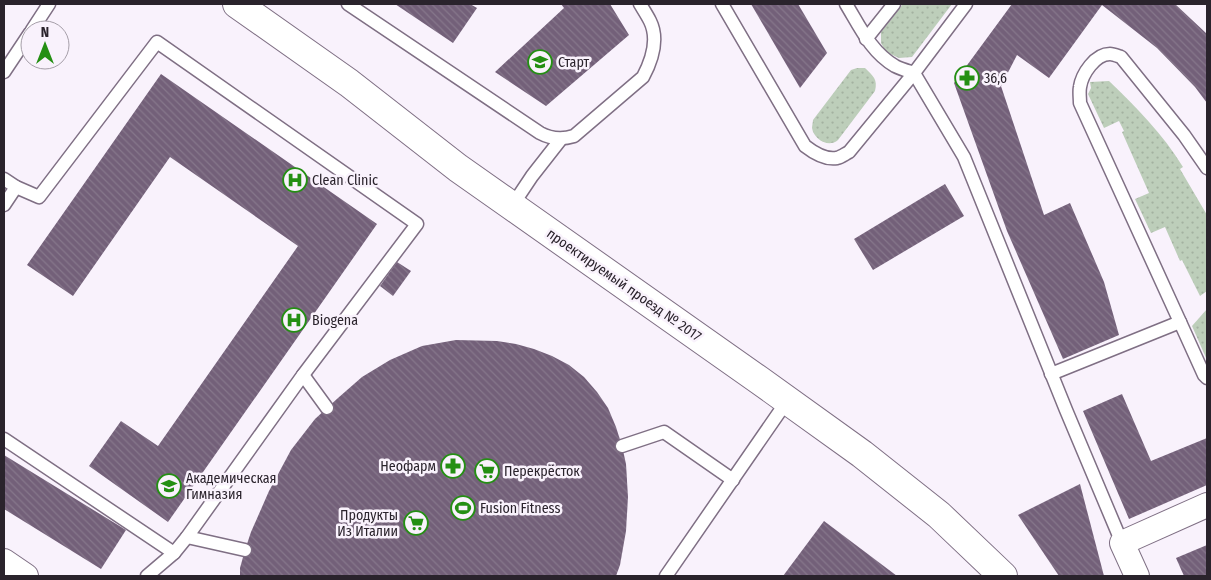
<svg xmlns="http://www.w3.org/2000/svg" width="1211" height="580" viewBox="0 0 1211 580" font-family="'Fira Sans Condensed',sans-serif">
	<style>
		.grass { fill: url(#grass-dots) }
		.building { fill: url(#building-back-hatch) }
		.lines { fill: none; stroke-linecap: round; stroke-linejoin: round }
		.service-casing { stroke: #7f6f84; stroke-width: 15 }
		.minor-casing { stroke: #7f6f84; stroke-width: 26 }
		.tertiary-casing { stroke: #7f6f84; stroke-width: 30 }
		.service { stroke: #fff; stroke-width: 12 }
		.minor { stroke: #fff; stroke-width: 24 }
		.tertiary { stroke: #fff; stroke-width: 28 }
		.labels { text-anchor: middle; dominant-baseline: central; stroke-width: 5; stroke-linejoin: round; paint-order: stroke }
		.poi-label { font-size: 14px; fill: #2a232c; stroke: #f9f2fc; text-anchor: start }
		.street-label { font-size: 14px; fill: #2a232c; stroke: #f9f2fc }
	</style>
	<defs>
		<pattern id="grass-dots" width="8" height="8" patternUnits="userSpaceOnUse" patternTransform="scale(1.25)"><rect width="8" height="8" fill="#bdceba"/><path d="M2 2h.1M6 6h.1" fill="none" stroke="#a3b1a0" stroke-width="1.8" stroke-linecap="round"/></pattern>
		<pattern id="building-back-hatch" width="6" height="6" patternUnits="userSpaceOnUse" patternTransform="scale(1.25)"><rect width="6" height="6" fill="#736079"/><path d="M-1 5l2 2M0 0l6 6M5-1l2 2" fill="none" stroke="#86778b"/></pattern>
	</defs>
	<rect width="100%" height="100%" fill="#f9f2fc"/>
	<g class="grass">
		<path d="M903 4H952L912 57 899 58 886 52 881 43V32Z"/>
		<path d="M857 68H865C873 76 878 79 875 91L838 140C829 148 814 140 812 128 812 126 813 122 813 120L851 70Z"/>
		<path d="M1109 81C1136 107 1163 134 1183 167L1180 169 1207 215V291L1200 296 1182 260 1180 261 1165 227 1151 233 1135 199 1149 193 1122 132 1124 131 1119 121 1104 128 1088 94 1091 88 1090 82Z"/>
		<path d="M1207 309V360L1192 326Z"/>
	</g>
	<g class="building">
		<path d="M395 4H470L477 8 453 43Z"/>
		<path d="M561 4H610L629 35 546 106 495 72 564 8Z"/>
		<path d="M751 4H798L801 9 827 53 800 88Z"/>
		<path d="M1012 4H1175L1207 34V103L1195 87 1157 48 1102 5 1049 78 1017 55 1001 86 1044 215 1070 203 1104 282 1119 335 1063 359 1007 231 954 83Z"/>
		<path d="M161 74 377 224 168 522 89 466 121 421 158 446 298 246 170 157 73 296 27 265Z"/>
		<path d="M945 184 964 216 873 270 854 239Z"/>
		<path d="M397 262 411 271 393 296 380 286Z"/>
		<path d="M456 340 497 341 516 344 534 349 552 356 569 365 584 377 597 392 608 408 616 427 622 446 626 464 628 497 626 531 620 565 616 576H240V568L245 550 251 532 269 491 291 450 315 419 338 398 362 377 390 360 422 346Z"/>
		<path d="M1122 394 1151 461 1207 438V485L1129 519 1083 411Z"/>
		<path d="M4 455 126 530 101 569 4 509Z"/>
		<path d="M1080 484 1104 576H1059L1018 515Z"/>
		<path d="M824 521 897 576H783Z"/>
		<path d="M1207 545V576H1184L1176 558Z"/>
	</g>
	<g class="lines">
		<g class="service-casing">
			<g id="service">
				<path d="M348 4 540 133C551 139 561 140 574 136L643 77C652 60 659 39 650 21 647 15 643 9 640 4"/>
				<path d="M722 4 805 146C814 153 826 160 837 158 841 157 845 154 849 152L914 73C908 71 901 69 895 66 871 52 860 27 846 4"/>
				<path d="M966 4 914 73 964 157 1066 410 1122 543"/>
				<path d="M32 30 49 4"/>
				<path d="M866 39 894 4"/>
				<path d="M4 72 30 33"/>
				<path d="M4 179 16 187 39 197 157 42 417 224 303 375 187 537 174 553 147 576"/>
				<path d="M4 205 16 187"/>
				<path d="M512 206 532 176 561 139"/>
				<path d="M1180 322 1204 375 1207 378"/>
				<path d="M1051 374 1180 322 1080 103C1080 98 1079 92 1080 87 1082 74 1095 54 1110 54 1113 54 1118 56 1121 57L1184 135 1207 168"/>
				<path d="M303 375 327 408"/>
				<path d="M4 439 174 553"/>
				<path d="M622 446 664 432 733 480"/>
				<path d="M187 537 245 550"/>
				<path d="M666 576 787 401"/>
			</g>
		</g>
		<g class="minor-casing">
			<g id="minor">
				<path d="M4 561 26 576"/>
				<path d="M1137 576 1122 543 1207 505"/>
			</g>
		</g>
		<g class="tertiary-casing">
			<path id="tertiary" d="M237 4 349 83 458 168 512 206 759 380 862 454 939 515 1003 576"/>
		</g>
		<use href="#service" class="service"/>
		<use href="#minor" class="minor"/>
		<use href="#tertiary" class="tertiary"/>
	</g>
	<defs>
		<g id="school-ring" transform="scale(1.25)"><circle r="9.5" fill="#f9f2fc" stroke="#248f13" stroke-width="1.5"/><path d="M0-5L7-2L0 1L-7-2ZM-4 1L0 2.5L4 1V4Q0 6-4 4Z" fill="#248f13"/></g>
		<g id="pharmacy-ring" transform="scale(1.25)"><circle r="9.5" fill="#f9f2fc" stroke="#248f13" stroke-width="1.5"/><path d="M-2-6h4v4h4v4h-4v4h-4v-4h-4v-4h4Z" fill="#248f13"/></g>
		<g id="hospital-ring" transform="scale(1.25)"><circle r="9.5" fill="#f9f2fc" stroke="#248f13" stroke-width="1.5"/><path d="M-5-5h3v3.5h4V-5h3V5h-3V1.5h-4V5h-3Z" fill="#248f13"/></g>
		<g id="supermarket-ring" transform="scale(1.25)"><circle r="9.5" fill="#f9f2fc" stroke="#248f13" stroke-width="1.5"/><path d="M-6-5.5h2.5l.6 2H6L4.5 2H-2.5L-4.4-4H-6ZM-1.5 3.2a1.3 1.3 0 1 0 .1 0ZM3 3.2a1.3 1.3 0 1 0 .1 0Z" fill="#248f13"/></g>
		<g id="stadium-ring" transform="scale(1.25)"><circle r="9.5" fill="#f9f2fc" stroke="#248f13" stroke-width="1.5"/><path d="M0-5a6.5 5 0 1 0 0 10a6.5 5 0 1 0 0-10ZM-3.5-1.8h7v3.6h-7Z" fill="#248f13"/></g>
	</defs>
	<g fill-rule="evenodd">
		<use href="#school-ring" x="540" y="62"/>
		<use href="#pharmacy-ring" x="967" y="78"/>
		<use href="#hospital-ring" x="295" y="180"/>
		<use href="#hospital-ring" x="294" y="320"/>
		<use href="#pharmacy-ring" x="453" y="466"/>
		<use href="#supermarket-ring" x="487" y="471"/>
		<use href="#school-ring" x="169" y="486"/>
		<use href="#stadium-ring" x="463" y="508"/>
		<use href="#supermarket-ring" x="416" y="523"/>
	</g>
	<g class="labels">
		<g class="poi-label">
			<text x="558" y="62">Старт</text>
			<text x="984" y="78">36,6</text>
			<text x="312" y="180">Clean Clinic</text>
			<text x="312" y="320">Biogena</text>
			<text x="436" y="466" text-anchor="end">Неофарм</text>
			<text x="504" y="471">Перекрёсток</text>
			<text x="186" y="478">Академическая<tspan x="186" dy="16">Гимназия</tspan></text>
			<text x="480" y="508">Fusion Fitness</text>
			<text x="398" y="515" text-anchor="end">Продукты<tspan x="398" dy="16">Из Италии</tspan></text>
		</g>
		<g class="street-label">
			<text transform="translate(624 285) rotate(35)">проектируемый проезд № 2017</text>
		</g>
	</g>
	<rect width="1211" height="580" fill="none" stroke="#2a232c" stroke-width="10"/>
	<g transform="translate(45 45)"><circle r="24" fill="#f9f2fc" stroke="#a69fa9"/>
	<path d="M0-4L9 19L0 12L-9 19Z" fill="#248f13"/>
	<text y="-8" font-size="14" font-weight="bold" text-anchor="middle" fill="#2a232c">N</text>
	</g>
</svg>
